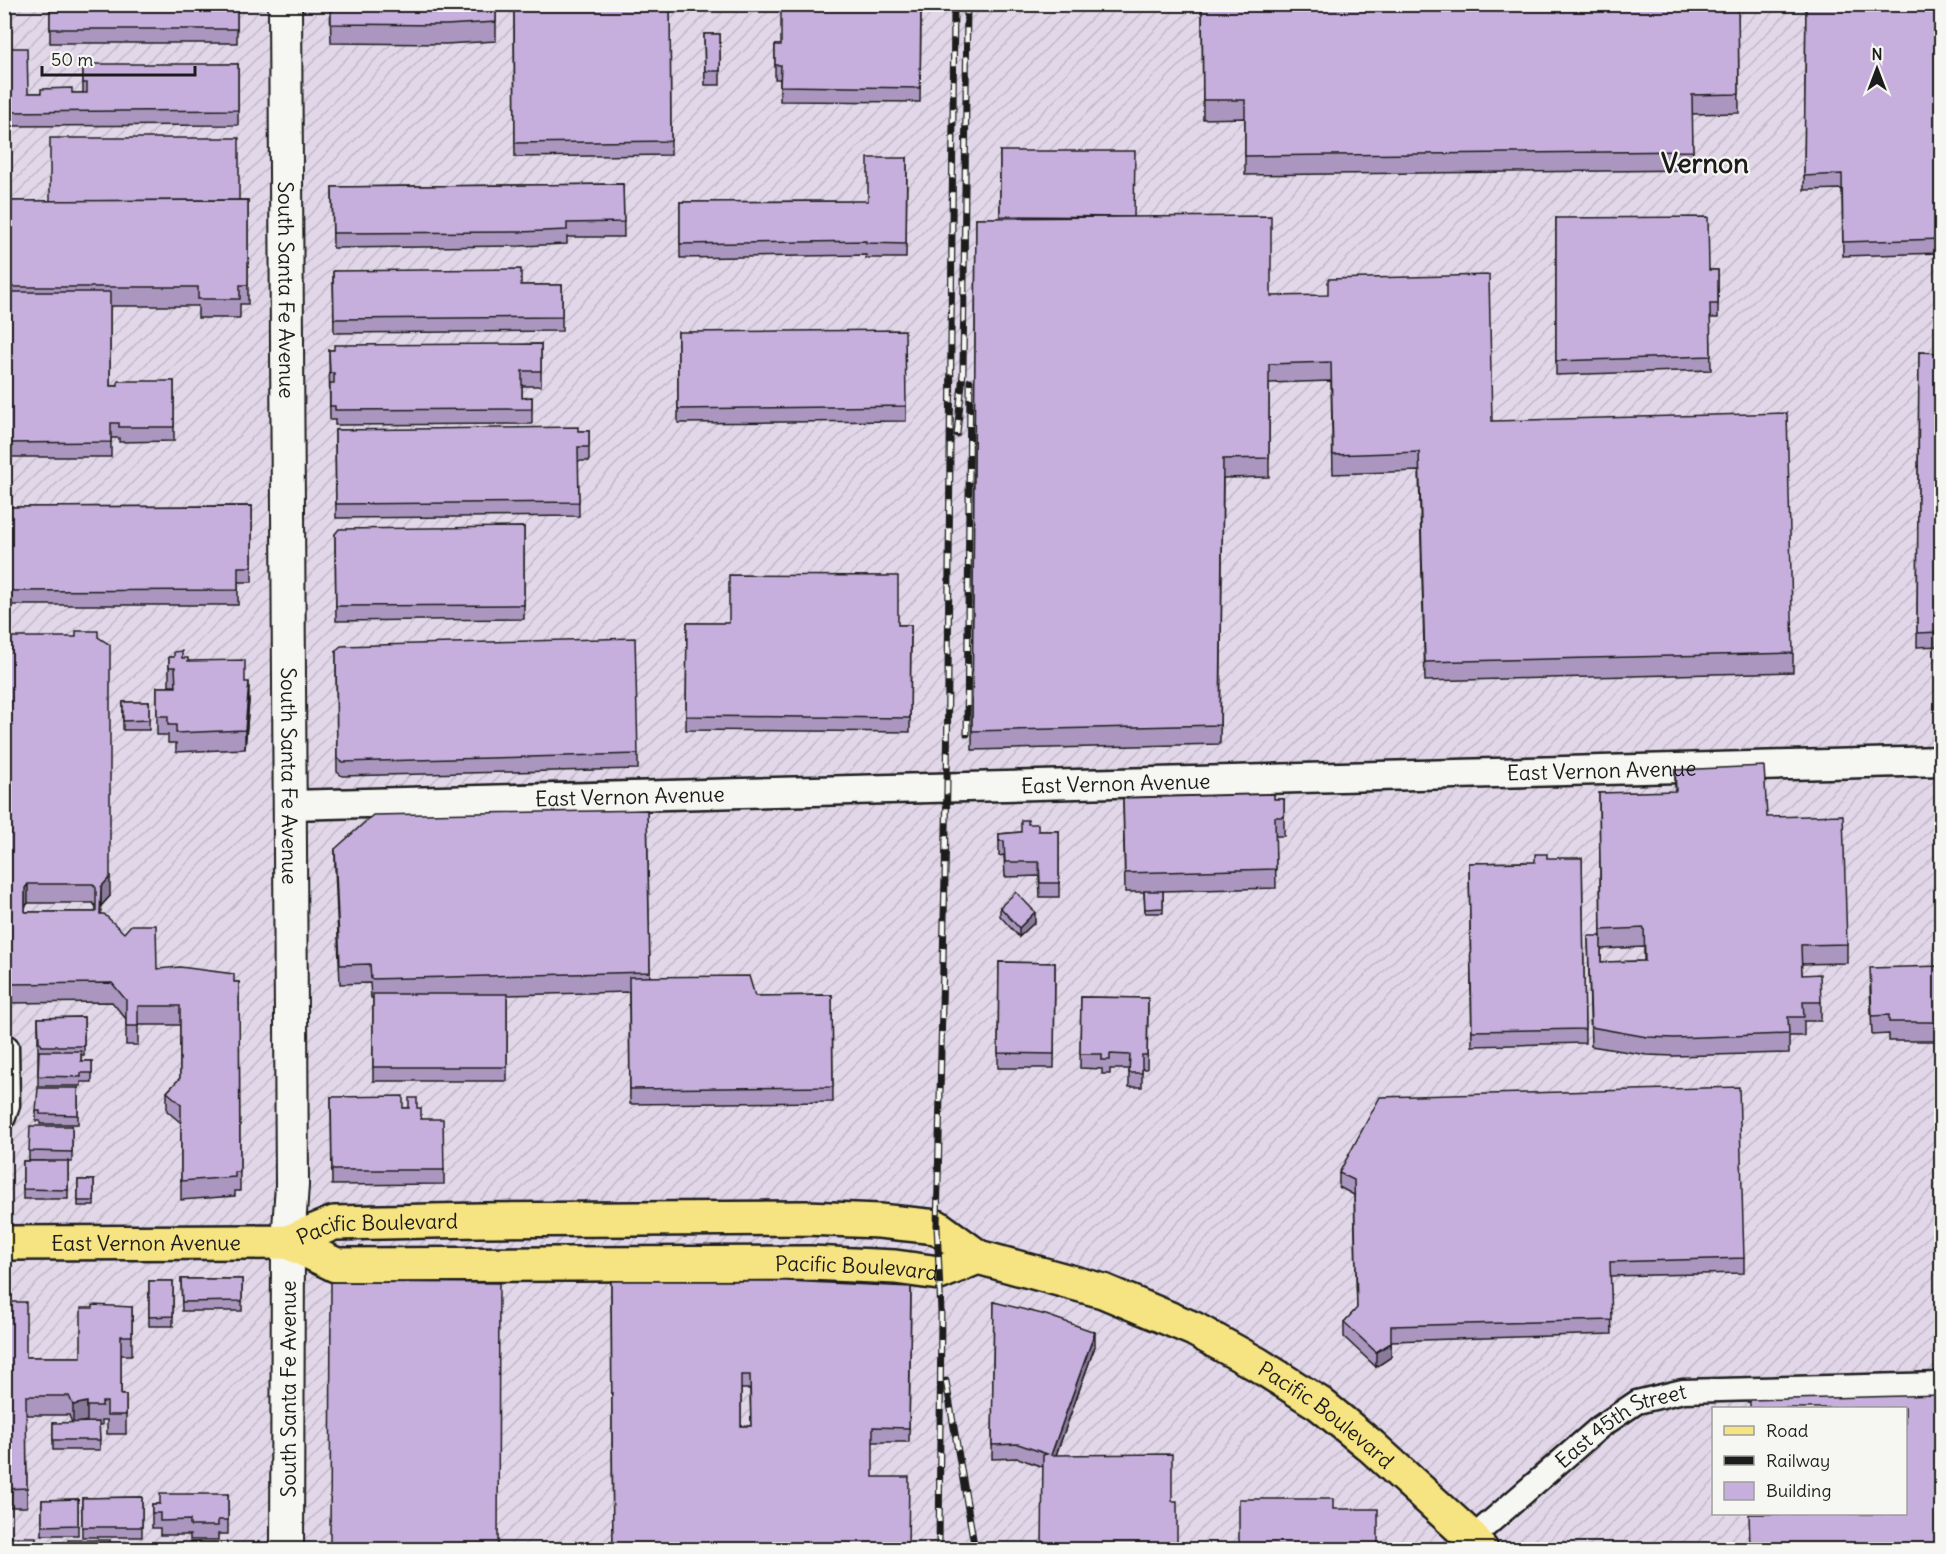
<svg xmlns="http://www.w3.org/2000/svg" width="1946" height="1554" viewBox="0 0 1946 1554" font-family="Delius,sans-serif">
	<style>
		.industrial { fill: url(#industrial-furrows); fill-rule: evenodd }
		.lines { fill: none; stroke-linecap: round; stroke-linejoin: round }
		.minor-casing { stroke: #1c1c1c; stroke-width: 27 }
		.tertiary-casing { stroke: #1c1c1c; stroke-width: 33 }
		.secondary-casing { stroke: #1c1c1c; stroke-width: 36 }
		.primary-casing { stroke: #1c1c1c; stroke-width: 38 }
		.minor { stroke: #f6f6f2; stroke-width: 22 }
		.tertiary { stroke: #f6f6f2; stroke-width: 28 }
		.secondary { stroke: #f6f6f2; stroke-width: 32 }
		.primary { stroke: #f6e381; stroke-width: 33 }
		.rail-casing { stroke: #1c1c1c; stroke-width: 7 }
		.rail { stroke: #f6f6f2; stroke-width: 4.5; stroke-dasharray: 14; stroke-linecap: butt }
		.wall { fill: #aa96be; stroke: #1c1c1c; stroke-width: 1.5; fill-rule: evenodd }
		.shaded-wall { fill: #8b7a9b; stroke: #1c1c1c; stroke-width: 1.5 }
		.building { fill: #c6afdd; stroke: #1c1c1c; stroke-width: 1.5; fill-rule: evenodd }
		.labels { text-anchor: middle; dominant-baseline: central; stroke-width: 4.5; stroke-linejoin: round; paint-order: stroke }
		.street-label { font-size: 21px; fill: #1c1c1c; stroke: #f6f6f2 }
		.district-label { font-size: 27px; font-weight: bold; fill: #1c1c1c; stroke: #f6f6f2 }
	</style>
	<defs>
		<pattern id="industrial-furrows" width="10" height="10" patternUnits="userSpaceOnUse" patternTransform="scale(1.5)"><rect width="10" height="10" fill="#e1d7e9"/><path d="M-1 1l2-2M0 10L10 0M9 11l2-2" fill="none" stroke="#c0b8c7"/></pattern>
	</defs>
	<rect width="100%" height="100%" fill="#ece8ee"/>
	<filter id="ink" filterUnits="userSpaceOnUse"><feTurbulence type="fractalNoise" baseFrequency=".0167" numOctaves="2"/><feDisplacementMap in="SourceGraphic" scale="12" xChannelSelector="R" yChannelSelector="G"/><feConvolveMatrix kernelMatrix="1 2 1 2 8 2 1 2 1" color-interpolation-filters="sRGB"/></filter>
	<g filter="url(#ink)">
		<path class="industrial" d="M5 5H1941V1549L5 1550ZM1714 1408H1906V1514H1714Z"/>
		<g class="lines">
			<g class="minor-casing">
				<g id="minor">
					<path d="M4 1117 8 1105 7 1047"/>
					<path id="s1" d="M1472 1538 1600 1427 1637 1402 1683 1391 1942 1384"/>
				</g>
			</g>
			<g class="tertiary-casing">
				<g id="tertiary">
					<path id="s2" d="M290 805 1942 761"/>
				</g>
			</g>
			<g class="secondary-casing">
				<g id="secondary">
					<path id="s3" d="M285 4 292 1185 288 1242 287 1550"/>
				</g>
			</g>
			<g class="primary-casing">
				<g id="primary">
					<path id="s4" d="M288 1242 336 1265 810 1263 895 1267 939 1273 978 1257"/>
					<path id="s5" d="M4 1243 288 1242 334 1223 480 1220 806 1218 879 1221 937 1227 978 1257 1103 1291 1194 1329 1257 1364 1320 1404 1371 1446 1472 1538 1481 1550"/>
				</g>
			</g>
			<use href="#minor" class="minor"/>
			<use href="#tertiary" class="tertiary"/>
			<use href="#secondary" class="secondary"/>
			<use href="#primary" class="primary"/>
			<g class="rail-casing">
				<g id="rail">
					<path d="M957 434 963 373 967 4"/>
					<path d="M967 734 970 381"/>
					<path d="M946 1381 975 1550"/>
					<path d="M939 1550 941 1312 937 1227 947 787 954 4"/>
				</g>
			</g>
			<use href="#rail" class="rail"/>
		</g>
		<g class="wall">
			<rect x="50" y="4" width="187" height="39"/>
			<path d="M330 4H496V41L446 44 331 43Z"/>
			<path d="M514 4H670L671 155 515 157Z"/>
			<path d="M921 4 920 102 780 101V79H775V45H781Z"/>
			<path d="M1202 4H1738L1739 113 1692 114 1693 170 1245 175V118L1203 119Z"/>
			<path d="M1806 4H1941V253L1843 256 1842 189 1804 190Z"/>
			<path d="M704 34H720V85H705Z"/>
			<path d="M4 48 28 93H83V67L238 64V125L4 126Z"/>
			<path d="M1000 151 1134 217 1492 421 1793 653V672L1425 681 1419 471 1333 474 1331 381 1269 383V477L1223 478 1220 744 972 750 976 218H1000Z"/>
			<path d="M907 158 906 258H866V255L680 258V202L868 201Z"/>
			<path d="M623 184 624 237H567V244L520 246 333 248 332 187Z"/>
			<path d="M248 200V304H240V318H198V306H110V386L174 381V441L119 442V438H111V457H4V201Z"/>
			<path d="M1556 218 1709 270H1718V318H1710L1711 370 1556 375Z"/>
			<path d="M333 271 521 285H562V331L334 333Z"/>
			<path d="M678 332 906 406V421L678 423Z"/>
			<path d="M541 344V386H522V398L532 397V424L335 425V420H330L329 350Z"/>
			<path d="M1941 351V646L1917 647 1919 352 1941 353Z"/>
			<path d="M335 430 589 431V461H578L579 516 336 518Z"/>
			<path d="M252 506V582H238V605H4V507Z"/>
			<path d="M524 527V619L336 621 335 534Z"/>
			<path d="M687 623 911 625 910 732 686 730Z"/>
			<path d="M4 637 110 896 101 906V914L157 969 234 982H239L240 1191H235V1196L181 1200V1123L167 1111V1092L180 1078V1025H138V1045H126V1019L112 1002 4 1003ZM28 903H93L96 907V912H25V907Z"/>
			<path d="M336 650 638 754V769L342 776 337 772Z"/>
			<path d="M169 657 182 658 188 661 245 682 249 701 245 749 176 752V743H168V735H157V687H175V686H169Z"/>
			<rect x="123" y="702" width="26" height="28"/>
			<path d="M1675 770 1767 817 1847 944V963L1801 964 1802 975 1821 1002V1021H1804V1036H1789V1053L1674 1056 1647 1055 1591 1046 1588 936 1601 940 1599 793 1675 792ZM1644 947V961L1601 962V949Z"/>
			<path d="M1123 798 1284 799V836H1275L1276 888 1163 891V913H1145L1144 892H1125Z"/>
			<path d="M647 810 650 977 755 996 832 995 833 1102 630 1104 629 992 507 995V1081H373V998H371L370 983 340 984 335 868V849Z"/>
			<path d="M1028 824 1038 831H1059V897H1040L1039 876 1005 877 1004 855 999 856V834L1021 832Z"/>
			<path d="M1582 858 1585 1043 1472 1046 1469 863 1535 862Z"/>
			<path d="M1000 907 1035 922 1019 937 1000 916Z"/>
			<path d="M999 962 1055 963 1054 1068H998Z"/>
			<path d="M1941 966V1033H1940V1041H1889V1034L1872 1035 1870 987Z"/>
			<path d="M1081 997 1148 998 1147 1069H1142V1087H1129V1069H1110V1074H1102V1069L1080 1068Z"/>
			<path d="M84 1017V1055H81V1061H92V1082H81V1086H38V1018Z"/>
			<path d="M78 1088V1124H40V1121H36V1111Z"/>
			<path d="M331 1097 403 1108H417L444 1170V1184L332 1185Z"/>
			<path d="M72 1126V1162H68V1199H23V1161H46H29V1151Z"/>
			<path d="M1339 1173 1744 1258V1273L1610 1276 1612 1334 1391 1341V1357L1376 1367 1344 1337V1322L1357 1309 1354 1195 1339 1187Z"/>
			<rect x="78" y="1180" width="16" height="26"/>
			<path d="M181 1279H242V1311H182Z"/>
			<rect x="149" y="1281" width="24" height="45"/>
			<path d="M611 1281 911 1287 909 1442H873L613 1550ZM741 1389H750L751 1426H741Z"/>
			<path d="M4 1302 26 1357H81L132 1307V1355H121V1395H126V1434H107V1420H102V1425H99L100 1450H53V1423H72L69 1415H26L27 1507H4Z"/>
			<path d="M994 1302 1095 1346 1056 1455 1172 1501 1177 1550 1043 1467 1018 1458 992 1459Z"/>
			<path d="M228 1494V1534H218V1540H190V1535H160V1528H152V1504H160Z"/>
			<path d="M142 1497V1537H82V1498Z"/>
			<path d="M78 1499V1535H42V1500Z"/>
		</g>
		<g class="shaded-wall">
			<path d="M249 682V701L245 749V730Z"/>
			<path d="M110 877V896L101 906V887Z"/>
			<path d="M28 884V903L25 907V888Z"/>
			<path d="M1035 912V922L1019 937V928Z"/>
			<path d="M1095 1332V1346L1051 1469V1455Z"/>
			<path d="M1391 1343V1357L1376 1367V1352Z"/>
			<path d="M87 1402V1421L73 1424V1405Z"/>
		</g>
		<g class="building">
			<rect x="50" y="4" width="187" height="25"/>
			<path d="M331 4H496V22L446 25 331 24Z"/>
			<path d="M514 4H670L671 141 515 143Z"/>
			<path d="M781 4H921L920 88 780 86 781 65H775V45H781Z"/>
			<path d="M1202 4H1738L1739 94 1692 95 1693 151 1245 156V100H1203Z"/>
			<path d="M1806 4H1941V239L1843 242 1842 174 1804 176Z"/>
			<path d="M704 34H720V71H705Z"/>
			<path d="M4 48H27L28 93H41V89L72 88V93H87V83H83V67L87 64H238V110L4 112Z"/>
			<path d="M50 138H239V200L50 201Z"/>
			<path d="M1000 151H1135L1134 217 1000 216Z"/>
			<path d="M868 158H907L906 244 866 243V241L680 244V202L868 201Z"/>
			<path d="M623 184 624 222 567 223V230L520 232 333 233 332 187Z"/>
			<path d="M248 200V285H240V299H198V287H4V201Z"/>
			<path d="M1271 216V296L1328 295V279L1489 275 1492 421 1787 413 1793 653 1425 662 1419 452 1333 455 1331 362 1269 364V458L1223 459 1220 725 972 731 976 218Z"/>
			<path d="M1708 217 1709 270H1718V304H1710L1711 356 1556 361V218Z"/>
			<path d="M521 269V285H562V317L334 319 333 271Z"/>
			<path d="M4 292H110V386H118V381H174V427H119V423H111V442L4 443Z"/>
			<path d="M905 330 906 406 678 409V332Z"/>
			<path d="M541 344V371H522V398L532 397V409L335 410V406H330V383H334V373H330L329 350H334V345Z"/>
			<path d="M1941 351V632L1917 633 1919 352 1941 353Z"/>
			<path d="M578 427V431H589V447H578L579 502 336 504 335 430Z"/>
			<path d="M252 506V567H238V590L4 591V507Z"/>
			<path d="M524 527V605L336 606 335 534 339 529Z"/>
			<path d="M729 575 898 576V625H911L910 718 686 716 687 623H729Z"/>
			<path d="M76 631H98V637L110 645V877L101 887 100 914H104L124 933 131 925H156L157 969 180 967 234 974V982H239L240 1172H235V1177L181 1181V1104L167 1092 180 1078V1006H138V1026H126V1000L112 983 4 984V637H76ZM28 884H93L96 888V912H25V888Z"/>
			<path d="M635 638 638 754 342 762 337 758 336 650 341 646Z"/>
			<path d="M182 651V658H188V661L245 660V682H249L245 730 176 733V725H168V716H157V687H176L175 667H169V657H174V652Z"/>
			<path d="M123 702H149V720L123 721Z"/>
			<path d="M1764 766 1767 817 1843 815 1847 944 1801 945 1802 975 1820 974 1821 1002H1803L1804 1017H1788L1789 1034 1674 1038 1647 1037 1591 1027 1588 936H1601V962L1645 961 1644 928 1601 930 1599 793 1676 791 1675 770Z"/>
			<path d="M1274 794V799H1284V817H1275L1276 869 1125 873 1123 798Z"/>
			<path d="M647 810 650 972 371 979 370 964 340 965 335 849 373 815Z"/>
			<path d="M1021 820H1028V824H1038V831H1059V883H1040L1039 862H1005L1004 841H999V834L1021 832Z"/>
			<path d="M1535 854H1547V858H1582L1585 1029 1472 1031 1469 863 1535 862Z"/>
			<path d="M1144 891H1163V908L1145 909Z"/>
			<path d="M1016 892 1035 912 1019 928 1000 907Z"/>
			<path d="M999 962 1055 963 1054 1054 998 1053Z"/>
			<path d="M1941 966V1014H1940V1022H1889V1015L1872 1016 1870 968Z"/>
			<path d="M749 976 755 996 832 995 833 1087 630 1089 629 977Z"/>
			<rect x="373" y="994" width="134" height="73"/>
			<path d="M1081 997 1148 998 1147 1055H1142V1073H1129L1130 1055 1110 1054V1060H1102V1054H1080Z"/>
			<path d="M84 1017V1046H42L39 1041 38 1018Z"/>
			<path d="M39 1051H81V1061H92V1073H81V1077L38 1076Z"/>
			<path d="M1739 1087 1744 1258 1610 1262 1612 1320 1391 1326V1343L1376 1352 1344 1322 1357 1308 1354 1180 1339 1173 1380 1097Z"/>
			<path d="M38 1088H78V1115L40 1114V1111H36Z"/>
			<path d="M403 1096V1108H409V1098H417V1108H421V1119H443L444 1170H332L331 1097Z"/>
			<path d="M30 1126H72V1152L29 1151Z"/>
			<path d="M23 1161H68V1190L23 1189Z"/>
			<rect x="78" y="1180" width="16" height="21"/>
			<path d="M181 1279H242V1301L182 1302Z"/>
			<path d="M149 1281H173V1316L149 1317Z"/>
			<path d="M611 1281H787L911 1287 909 1428 873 1427V1477H909L908 1550H613ZM741 1375H750L751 1426H741Z"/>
			<path d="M331 1282 499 1283 498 1550H330Z"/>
			<path d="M4 1302H26V1357H81V1308H93V1305L132 1307V1336H121V1395H126V1415H107V1402H102V1406H87V1402L73 1405 69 1396H26L27 1488 4 1489Z"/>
			<path d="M994 1302 1046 1315 1095 1332 1051 1455 1172 1454V1501H1177V1550H1042L1043 1455 1047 1454 1018 1444 992 1445Z"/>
			<path d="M1941 1395V1550H1750L1749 1514H1905V1408H1750V1400Z"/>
			<path d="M99 1422 100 1440H53V1423Z"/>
			<path d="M160 1494H228V1520H218V1526H190V1520L160 1521V1513H152V1504H160Z"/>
			<path d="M142 1497V1527H82V1498Z"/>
			<path d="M78 1499V1525L42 1526V1500Z"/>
			<path d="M1239 1499H1333V1509H1378V1550H1239Z"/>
			<rect x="4" y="1537" width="32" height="13"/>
			<path d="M68 1540H110V1550H44V1548H68Z"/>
		</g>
	</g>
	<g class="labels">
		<g class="street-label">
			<text stroke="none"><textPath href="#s3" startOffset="286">South Santa Fe Avenue</textPath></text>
			<text stroke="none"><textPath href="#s2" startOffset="1312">East Vernon Avenue</textPath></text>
			<text stroke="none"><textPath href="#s3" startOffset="772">South Santa Fe Avenue</textPath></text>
			<text stroke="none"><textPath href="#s2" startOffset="826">East Vernon Avenue</textPath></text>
			<text stroke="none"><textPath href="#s2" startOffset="340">East Vernon Avenue</textPath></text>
			<text stroke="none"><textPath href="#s5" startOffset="376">Pacific Boulevard</textPath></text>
			<text stroke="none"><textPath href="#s5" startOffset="142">East Vernon Avenue</textPath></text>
			<text stroke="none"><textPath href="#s4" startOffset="574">Pacific Boulevard</textPath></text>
			<text transform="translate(288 1389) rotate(-90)">South Santa Fe Avenue</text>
			<text stroke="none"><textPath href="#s5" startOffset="1374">Pacific Boulevard</textPath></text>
			<text stroke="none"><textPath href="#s1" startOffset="189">East 45th Street</textPath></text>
		</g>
		<g class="district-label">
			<text x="1705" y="163">Vernon</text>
		</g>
	</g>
	<rect width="1946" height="1554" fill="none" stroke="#f6f6f2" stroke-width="24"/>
	<rect x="12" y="12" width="1922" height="1530" fill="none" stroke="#1c1c1c" stroke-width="2" filter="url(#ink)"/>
	<rect x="1712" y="1407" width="195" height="108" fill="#f6f6f2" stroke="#9f9f9c" stroke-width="1.5"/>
	<rect x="1724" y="1426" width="30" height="9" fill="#f6e381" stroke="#9f9f9c" stroke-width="1.5"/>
	<text x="1766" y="1437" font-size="18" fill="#1c1c1c">Road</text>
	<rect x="1724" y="1456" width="30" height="9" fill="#1c1c1c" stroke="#9f9f9c" stroke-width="1.5"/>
	<text x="1766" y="1467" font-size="18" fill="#1c1c1c">Railway</text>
	<rect x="1724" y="1482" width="30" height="18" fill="#c6afdd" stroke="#9f9f9c" stroke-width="1.5"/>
	<text x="1766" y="1497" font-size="18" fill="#1c1c1c">Building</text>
	<g transform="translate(1877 69)" stroke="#f6f6f2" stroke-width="4.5" paint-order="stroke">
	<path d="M0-4.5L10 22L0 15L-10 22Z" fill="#1c1c1c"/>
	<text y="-9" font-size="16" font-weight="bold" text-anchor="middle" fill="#1c1c1c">N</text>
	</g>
	<path d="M42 66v9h153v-9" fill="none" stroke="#1c1c1c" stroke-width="3"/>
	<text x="51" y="66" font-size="18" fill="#1c1c1c" stroke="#f6f6f2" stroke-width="4.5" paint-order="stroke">50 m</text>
</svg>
